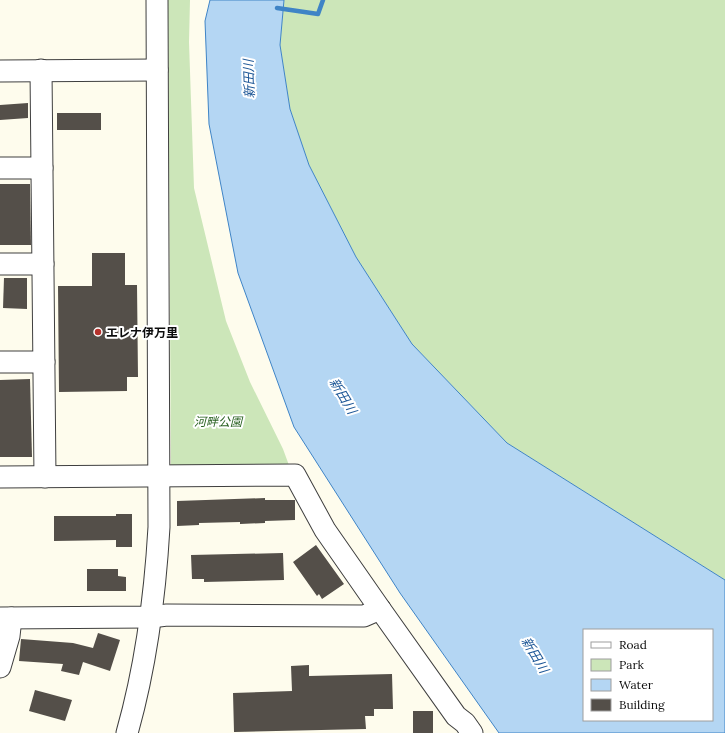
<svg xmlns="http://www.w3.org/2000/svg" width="725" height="733" viewBox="0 0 725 733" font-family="Lora,'Noto Sans JP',serif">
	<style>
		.green { fill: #cce6b9 }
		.water { fill: #b4d6f3; stroke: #3f84c6; fill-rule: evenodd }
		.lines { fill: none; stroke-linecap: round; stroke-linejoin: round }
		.stream { stroke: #3f84c6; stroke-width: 4.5 }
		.building { fill: #544f49 }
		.minor-casing { stroke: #3f3f3f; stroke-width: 23 }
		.minor { stroke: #fff; stroke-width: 21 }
		.poi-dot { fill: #b5322c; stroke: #fff; stroke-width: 1.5 }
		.labels { text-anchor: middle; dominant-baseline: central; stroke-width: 4; stroke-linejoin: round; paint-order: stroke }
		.poi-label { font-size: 12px; font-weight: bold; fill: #0c0c0c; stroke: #fff; text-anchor: start }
		.park-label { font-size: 12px; font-style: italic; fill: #286020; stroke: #fff }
		.water-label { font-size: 13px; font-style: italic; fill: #1d5797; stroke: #fff }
	</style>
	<rect width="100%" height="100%" fill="#fefced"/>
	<g class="green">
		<path d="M168 0H190L189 42 194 188 226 321 250 382 283 449 290 468 171 469Z"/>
		<path d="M284 0H725V580L507 443 412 344 356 257 309 165 290 109 280 45Z"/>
	</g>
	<path class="water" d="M210 0H284L280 45 290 109 309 165 356 257 412 344 507 443 725 580V733H499L400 593 294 427 238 273 209 124 205 21ZM584 630H712V720H584Z"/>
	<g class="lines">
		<path class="stream" d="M277 8 318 14 323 0"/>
	</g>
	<g class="building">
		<path d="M28 103V118L0 120V105Z"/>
		<rect x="57" y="113" width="44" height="17"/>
		<path d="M0 184H30L31 245H0Z"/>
		<path d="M92 253H125V285H137L138 377H127V391L59 392 58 286H92Z"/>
		<path d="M4 278H27V309L3 308Z"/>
		<path d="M30 379 32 457H0V380Z"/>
		<path d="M265 498V500H295V520L265 521V523L240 524V522L199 523V525L177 526V501Z"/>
		<path d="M116 514H132V547H116V540L54 541V516H116Z"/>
		<path d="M316 545 344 584 322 599 319 594 317 596 293 562Z"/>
		<path d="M283 553 284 580 204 582V579H192L191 555Z"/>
		<path d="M87 569H118V576L126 577V591H87Z"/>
		<path d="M98 633 120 640 110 671 83 662 79 675 61 671 63 664 19 661 21 639 73 643 93 648Z"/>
		<path d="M309 665V676L392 674 393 709H374V716H365L366 729 234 732 233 693 292 691 291 666Z"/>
		<path d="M35 690 72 700 65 721 29 711Z"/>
		<rect x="413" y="711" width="20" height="22"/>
	</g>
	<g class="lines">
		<g class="minor-casing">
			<g id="minor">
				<path d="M41 70 45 477"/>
				<path d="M0 71 157 70"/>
				<path d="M0 168H42"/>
				<path d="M0 264H43"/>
				<path d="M0 362H44"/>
				<path d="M0 477 295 475 325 530 380 609 456 716 465 723 472 733"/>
				<path d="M0 618 151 617 167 615 364 616 380 609"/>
				<path d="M0 667 9 636 11 618"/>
				<path d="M127 733C146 666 155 597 159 527L157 0"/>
			</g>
		</g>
		<use href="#minor" class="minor"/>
	</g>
	<circle class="poi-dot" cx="98" cy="332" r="4"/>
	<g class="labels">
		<g class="poi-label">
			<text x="106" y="332">エレナ伊万里</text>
		</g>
		<g class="park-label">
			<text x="218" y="421">河畔公園</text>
		</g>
		<g class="water-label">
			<text transform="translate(249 79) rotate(-92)">新田川</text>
			<text transform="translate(343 396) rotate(59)">新田川</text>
			<text transform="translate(535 655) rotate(59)">新田川</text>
		</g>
	</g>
	<rect x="583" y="629" width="130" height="92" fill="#ffffff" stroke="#9e9e9e"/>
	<rect x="591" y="642" width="20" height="6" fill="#ffffff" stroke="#9e9e9e"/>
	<text x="619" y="649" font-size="12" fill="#0c0c0c">Road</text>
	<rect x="591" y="659" width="20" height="12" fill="#cce6b9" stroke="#9e9e9e"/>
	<text x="619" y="669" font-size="12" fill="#0c0c0c">Park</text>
	<rect x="591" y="679" width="20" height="12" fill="#b4d6f3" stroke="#9e9e9e"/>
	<text x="619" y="689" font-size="12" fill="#0c0c0c">Water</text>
	<rect x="591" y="699" width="20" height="12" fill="#544f49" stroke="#9e9e9e"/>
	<text x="619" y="709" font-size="12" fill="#0c0c0c">Building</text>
</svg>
